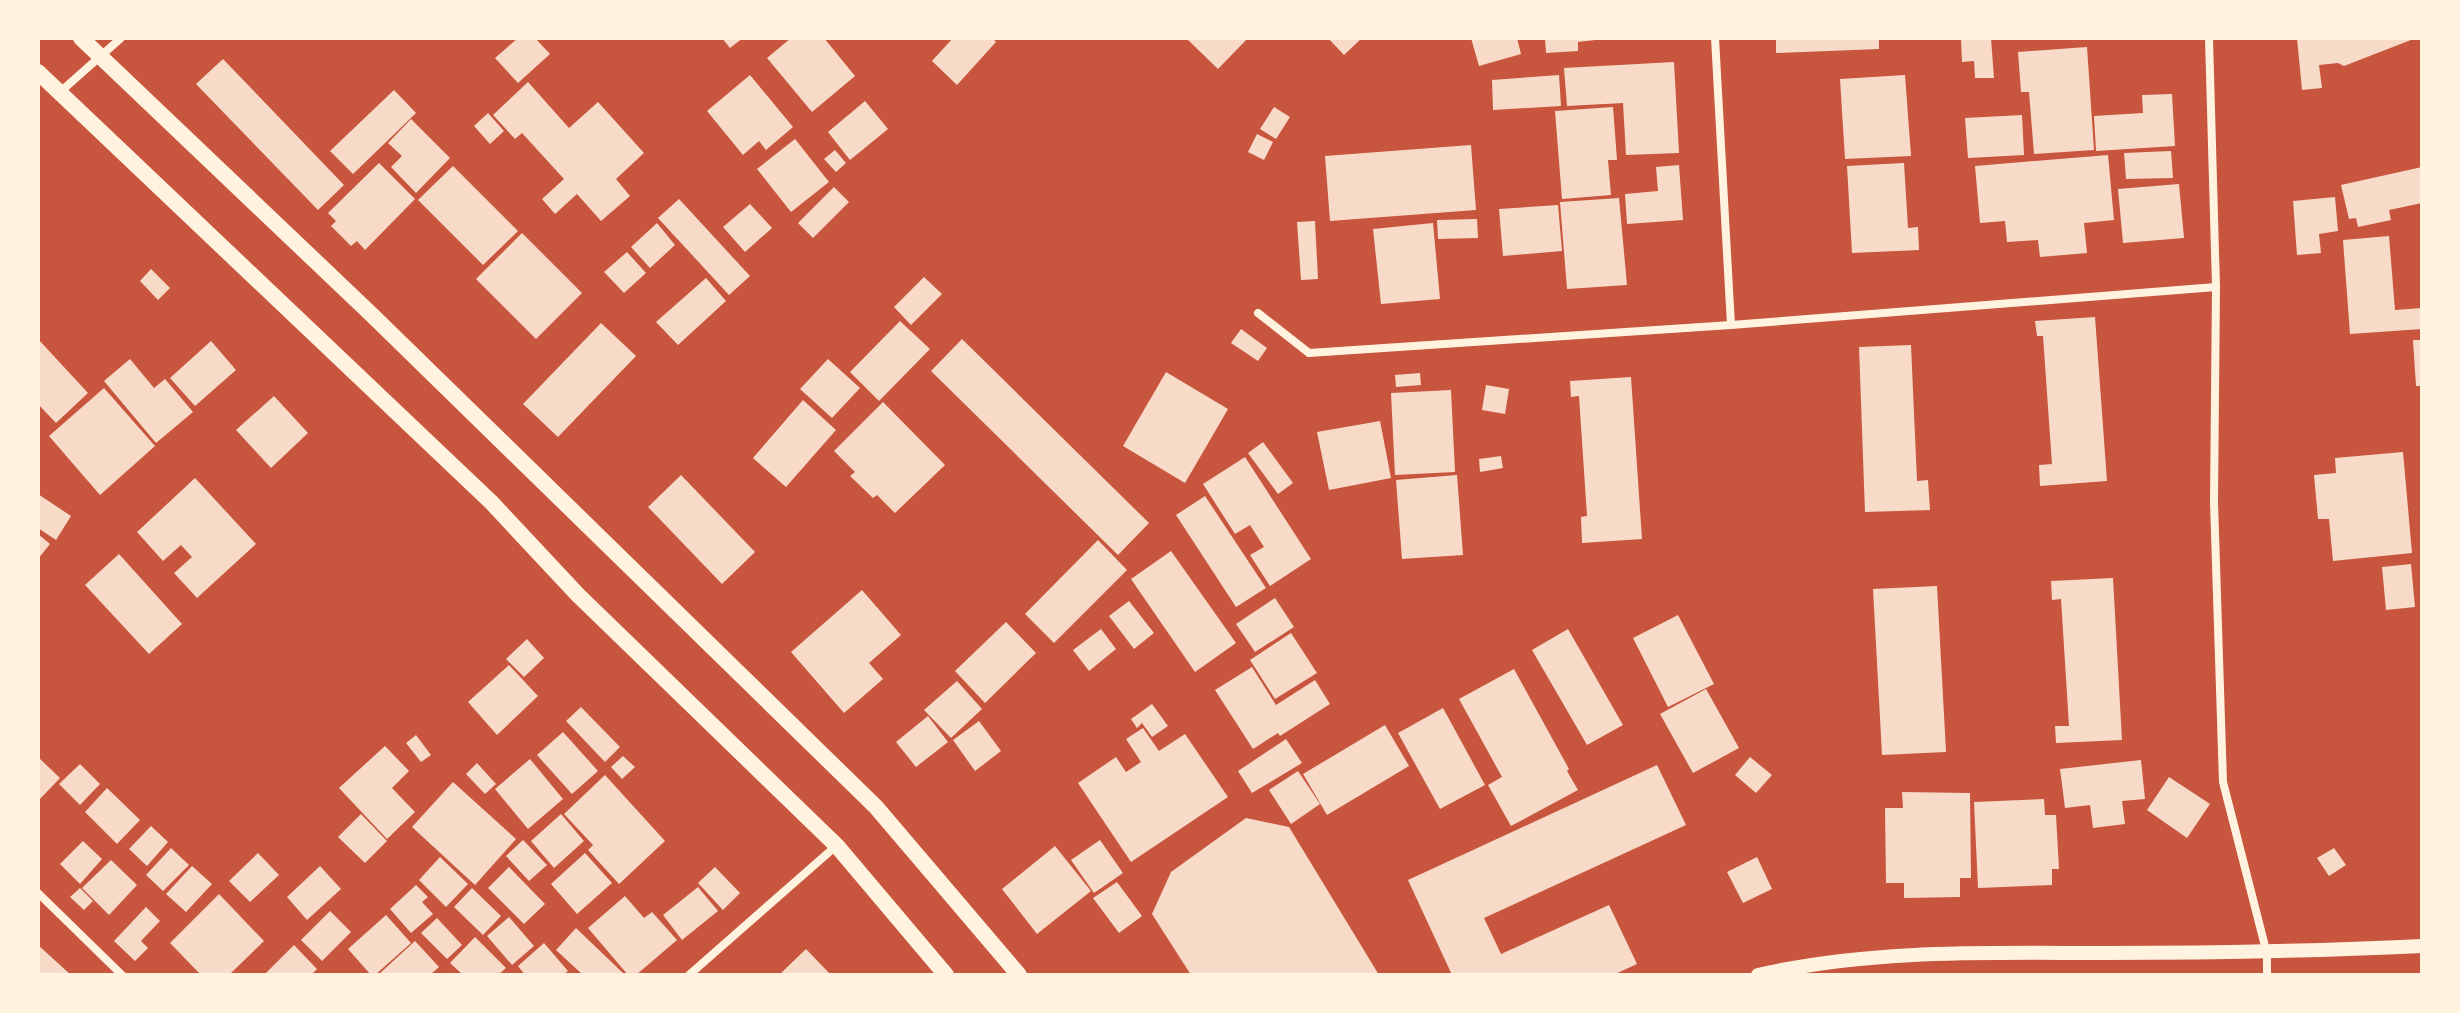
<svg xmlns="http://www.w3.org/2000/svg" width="2460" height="1013" viewBox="0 0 2460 1013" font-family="Bitter,serif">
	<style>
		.building { fill: #f7dbc8 }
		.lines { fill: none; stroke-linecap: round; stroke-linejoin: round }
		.minor { stroke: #fff3e0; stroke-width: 8 }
		.tertiary { stroke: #fff3e0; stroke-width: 14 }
		.secondary { stroke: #fff3e0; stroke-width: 16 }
	</style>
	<rect width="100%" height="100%" fill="#c8553d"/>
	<g class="building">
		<path d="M518 38H535L550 54 518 83 495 58Z"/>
		<path d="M722 38H743L730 48Z"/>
		<path d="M791 38H824L855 76 812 112 767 58Z"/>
		<path d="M953 38H992L996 42 957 85 932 61Z"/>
		<path d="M1186 38H1248L1218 69Z"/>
		<path d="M1328 38H1362L1344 55Z"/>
		<path d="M1471 38H1517L1521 54 1479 66Z"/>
		<path d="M1545 38H1595V40L1578 42V51L1546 53Z"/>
		<path d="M1776 38H1879V49L1776 53Z"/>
		<path d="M1961 38H1991L1994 78H1975L1974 61 1962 62Z"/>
		<path d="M2297 38H2416L2344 66 2338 63 2319 65 2322 88 2302 90Z"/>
		<path d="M2087 47 2094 150 2034 154 2029 92H2021L2018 52Z"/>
		<path d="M223 59 344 185 318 210 196 84Z"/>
		<path d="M1674 62 1679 153 1626 155 1623 103 1567 106 1564 68Z"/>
		<path d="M750 75 793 127 766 150 759 141 743 155 707 111Z"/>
		<path d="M1559 75 1561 106 1493 110 1492 80Z"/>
		<path d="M1905 75 1911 156 1845 159 1840 79Z"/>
		<path d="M528 82 569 128 598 102 644 153 616 179 630 196 601 221 577 194 555 214 542 199 564 179 522 133 515 139 493 115Z"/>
		<path d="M394 90 416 113 353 174 330 151Z"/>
		<path d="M2172 94 2175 146 2096 151 2094 116 2143 113 2142 95Z"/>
		<path d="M865 101 888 129 850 160 828 132Z"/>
		<path d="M1274 107 1290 117 1276 139 1260 129Z"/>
		<path d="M1613 107 1617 160H1608L1611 195 1562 199 1555 111Z"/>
		<path d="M488 113 504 131 490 144 474 126Z"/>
		<path d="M2022 115 2024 155 1968 158 1965 118Z"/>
		<path d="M411 119 450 158 416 193 391 167 402 156 388 143Z"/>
		<path d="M1257 134 1273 142 1264 160 1248 152Z"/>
		<path d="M795 139 829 182 791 212 757 169Z"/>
		<path d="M1471 145 1476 210 1330 221 1325 156Z"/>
		<path d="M835 150 846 163 836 172 824 159Z"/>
		<path d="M2171 151 2173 178 2126 179 2124 153Z"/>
		<path d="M2108 155 2114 220 2084 223 2087 253 2040 257 2038 240 2007 242 2005 221 1980 223 1975 166Z"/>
		<path d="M379 163 415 199 365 250 357 241 351 246 331 226 336 221 328 213Z"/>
		<path d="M1904 163 1908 228 1918 227 1919 250 1852 253 1847 166Z"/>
		<path d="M1679 165 1683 220 1627 224 1625 194 1658 191 1656 167Z"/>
		<path d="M453 166 518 231 483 265 418 200Z"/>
		<path d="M2422 167V203L2389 210 2391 220 2358 227 2356 218 2349 219 2341 185Z"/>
		<path d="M2179 184 2184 238 2123 243 2118 189Z"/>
		<path d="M834 187 849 202 813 238 798 223Z"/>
		<path d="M2335 197 2338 231 2319 234 2321 253 2297 255 2293 201Z"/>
		<path d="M1619 198 1627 285 1567 289 1560 202Z"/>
		<path d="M679 199 750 276 729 295 658 218Z"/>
		<path d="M750 204 772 228 745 252 723 227Z"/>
		<path d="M1558 205 1562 251 1503 256 1499 209Z"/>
		<path d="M1477 219 1478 238 1438 239 1437 220Z"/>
		<path d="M1315 221 1318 279 1301 280 1297 222Z"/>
		<path d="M657 223 675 245 650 268 631 247Z"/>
		<path d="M1433 223 1440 299 1381 304 1373 229Z"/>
		<path d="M522 233 582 293 536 339 476 279Z"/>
		<path d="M2389 236 2395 310 2422 308V329L2350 334 2343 240Z"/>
		<path d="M627 252 646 273 624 293 604 272Z"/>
		<path d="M151 269 170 288 158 300 140 281Z"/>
		<path d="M924 277 942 294 911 325 894 307Z"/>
		<path d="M706 278 726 301 678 345 656 322Z"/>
		<path d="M2095 317 2107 481 2040 486 2039 465 2052 464 2043 336H2037L2035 321Z"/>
		<path d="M900 321 930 349 879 401 850 372Z"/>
		<path d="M601 323 636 356 558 437 523 404Z"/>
		<path d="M1241 329 1267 348 1258 361 1231 343Z"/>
		<path d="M38 339 88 393 56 423 38 404Z"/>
		<path d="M962 339 1149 523 1118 555 931 371Z"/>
		<path d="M2413 340H2422V386H2416Z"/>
		<path d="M211 341 236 370 195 406 170 378Z"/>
		<path d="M1911 345 1917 481 1928 480 1930 510 1865 512 1859 347Z"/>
		<path d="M130 359 154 388 165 379 193 412 156 443 104 381Z"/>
		<path d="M828 359 860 388 832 418 800 389Z"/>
		<path d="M1166 372 1228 409 1185 483 1123 446Z"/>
		<path d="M1420 373 1421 385 1396 387 1395 375Z"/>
		<path d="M1631 377 1642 539 1582 543 1581 517 1587 516 1579 396 1571 397 1570 381Z"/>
		<path d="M1486 385 1509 389 1505 414 1482 410Z"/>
		<path d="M104 388 155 446 100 495 49 436Z"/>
		<path d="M1451 390 1455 472 1395 475 1391 393Z"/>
		<path d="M274 396 308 433 271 468 236 430Z"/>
		<path d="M803 400 836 430 786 487 753 458Z"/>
		<path d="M883 402 945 465 895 513 877 495 873 498 850 476 855 472 834 451Z"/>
		<path d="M1380 421 1391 478 1329 490 1317 432Z"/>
		<path d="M1263 442 1293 483 1278 494 1248 453Z"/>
		<path d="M2403 452 2412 553 2333 561 2329 519H2318L2314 475 2336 473 2335 458Z"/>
		<path d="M1501 456 1503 468 1480 472 1479 459Z"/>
		<path d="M1245 457 1311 559 1270 586 1250 555 1264 547 1250 525 1235 534 1203 484Z"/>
		<path d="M681 475 755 552 722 584 648 507Z"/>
		<path d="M1457 475 1463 555 1402 559 1396 480Z"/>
		<path d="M195 478 256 544 197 598 174 573 192 557 181 545 163 561 137 532Z"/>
		<path d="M38 494 71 516 56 540 38 528Z"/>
		<path d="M1205 496 1266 588 1236 607 1176 515Z"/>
		<path d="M38 534 50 544 38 559Z"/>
		<path d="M1098 540 1127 570 1054 643 1025 614Z"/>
		<path d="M1171 551 1236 643 1195 672 1131 579Z"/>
		<path d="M119 554 182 624 149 654 85 585Z"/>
		<path d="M2411 564 2415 607 2386 610 2382 567Z"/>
		<path d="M2113 578 2122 740 2056 743 2055 726H2069L2061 599 2052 600 2051 581Z"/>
		<path d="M1937 586 1946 752 1882 755 1873 589Z"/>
		<path d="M862 590 901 635 869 663 883 679 844 713 791 652Z"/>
		<path d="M1275 598 1294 627 1255 652 1236 624Z"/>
		<path d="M1129 601 1154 633 1134 649 1109 616Z"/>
		<path d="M1678 615 1714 684 1668 707 1633 638Z"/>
		<path d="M1006 622 1036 653 985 703 955 671Z"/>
		<path d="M1101 629 1116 649 1089 671 1073 650Z"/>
		<path d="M1568 629 1623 725 1587 745 1532 650Z"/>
		<path d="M1291 633 1317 673 1275 699 1250 660Z"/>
		<path d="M527 639 544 658 524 677 506 659Z"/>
		<path d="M509 665 538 696 497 735 468 702Z"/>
		<path d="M1252 667 1276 705 1315 680 1330 704 1280 736 1278 733 1253 749 1215 690Z"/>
		<path d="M1514 669 1569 769 1567 771 1578 790 1511 826 1488 785 1502 777 1459 699Z"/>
		<path d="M957 681 982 709 951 738 924 710Z"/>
		<path d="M1706 689 1739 748 1693 773 1660 714Z"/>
		<path d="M1152 704 1168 726 1152 737 1142 723 1137 728 1131 719Z"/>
		<path d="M581 707 620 747 605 762 566 721Z"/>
		<path d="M1443 708 1485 785 1440 809 1398 733Z"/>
		<path d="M928 716 948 742 916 767 896 742Z"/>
		<path d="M979 721 1001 751 975 771 953 740Z"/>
		<path d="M1385 725 1409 766 1327 815 1303 774Z"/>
		<path d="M1143 728 1159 751 1185 734 1228 797 1131 862 1078 783 1116 757 1126 772 1141 762 1126 739Z"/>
		<path d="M563 732 598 771 572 794 537 755Z"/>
		<path d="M416 735 431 755 421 762 406 743Z"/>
		<path d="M1286 739 1302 763 1252 793 1238 771Z"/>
		<path d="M385 746 409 771 392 788 415 812 387 839 339 788Z"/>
		<path d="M623 756 635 767 622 779 611 767Z"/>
		<path d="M38 757 60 778 38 801Z"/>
		<path d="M1750 757 1772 775 1756 793 1735 775Z"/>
		<path d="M530 759 563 799 528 829 495 789Z"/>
		<path d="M2141 760 2145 799 2122 801 2125 824 2093 828 2090 805 2065 808 2060 769Z"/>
		<path d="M477 763 496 784 485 794 466 774Z"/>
		<path d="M80 764 100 784 80 805 59 784Z"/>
		<path d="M1657 765 1686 825 1484 918 1501 954 1609 905 1637 964 1613 975H1452L1408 880Z"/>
		<path d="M1298 771 1320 804 1291 824 1269 790Z"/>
		<path d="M605 775 665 841 619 884 588 850 593 845 564 814Z"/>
		<path d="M2169 777 2210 804 2187 838 2147 810Z"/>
		<path d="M453 782 516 839 475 885 412 827Z"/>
		<path d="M107 788 140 820 117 844 85 812Z"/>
		<path d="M1902 792 1970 793 1971 878H1960V897L1904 898V883H1886L1885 808H1903Z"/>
		<path d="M2044 799 2045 815H2056L2059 869H2052V885L1978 888 1974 802Z"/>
		<path d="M361 814 387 841 365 863 338 837Z"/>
		<path d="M561 814 584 841 554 868 531 841Z"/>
		<path d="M1246 818 1289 827 1379 975H1191L1152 914 1171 872Z"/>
		<path d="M151 826 168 842 147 866 129 849Z"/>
		<path d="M523 840 547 865 529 881 506 856Z"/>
		<path d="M1100 840 1123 873 1094 893 1071 860Z"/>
		<path d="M83 841 102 859 80 884 60 864Z"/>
		<path d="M1055 846 1091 891 1037 934 1002 889Z"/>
		<path d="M171 848 189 865 163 891 146 875Z"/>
		<path d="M2334 848 2346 865 2329 876 2317 858Z"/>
		<path d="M258 853 279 875 250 902 229 881Z"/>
		<path d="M585 853 612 883 577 914 551 884Z"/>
		<path d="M440 857 468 884 446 907 419 880Z"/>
		<path d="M1757 857 1772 889 1743 903 1727 872Z"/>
		<path d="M111 860 137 885 109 915 82 888Z"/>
		<path d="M192 866 212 884 186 912 166 894Z"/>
		<path d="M320 866 341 889 307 920 287 897Z"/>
		<path d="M509 867 545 904 524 924 488 888Z"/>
		<path d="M715 867 740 893 723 910 698 883Z"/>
		<path d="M1117 882 1142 916 1119 933 1093 898Z"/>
		<path d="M416 885 428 897 422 902 433 914 411 933 390 909Z"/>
		<path d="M698 887 718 911 682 940 663 915Z"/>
		<path d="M80 888 93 901 84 910 70 897Z"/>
		<path d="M472 888 501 916 483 935 454 907Z"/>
		<path d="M219 894 264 941 229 975H201L170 943Z"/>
		<path d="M625 896 644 918 652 912 677 940 636 975H628L588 928Z"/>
		<path d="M146 907 160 921 141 941 148 948 135 961 114 941Z"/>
		<path d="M330 911 351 932 322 961 301 940Z"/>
		<path d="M386 915 411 943 375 975H371L348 949Z"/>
		<path d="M509 917 534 946 512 965 487 936Z"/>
		<path d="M437 918 462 945 447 959 421 933Z"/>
		<path d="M576 928 625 975H583L556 950Z"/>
		<path d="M475 937 506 968 498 975H463L450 963Z"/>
		<path d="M415 941 439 967 430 975H378Z"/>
		<path d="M544 943 568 971 563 975H525L518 966Z"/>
		<path d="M38 945 71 975H38Z"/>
		<path d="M294 945 317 969 311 975H264Z"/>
		<path d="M806 949 831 975H779Z"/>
	</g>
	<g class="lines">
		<g class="minor">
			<path d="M1715 38 1731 325"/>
			<path d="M2209 38 2216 287 2214 502 2223 782 2267 954V975"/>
			<path d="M59 93 121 38"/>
			<path d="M1258 313 1309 353 1731 325 2216 287"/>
			<path d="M38 893 122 975"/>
			<path d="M689 975 836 846"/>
		</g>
		<path class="tertiary" d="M1758 975C1871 949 1990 953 2105 953 2211 953 2316 951 2422 946"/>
		<g class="secondary">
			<path d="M81 38 372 315 876 807 1019 975"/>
			<path d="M38 72 491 502 578 595 837 846 946 975"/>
		</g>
	</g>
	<rect width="2460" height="1013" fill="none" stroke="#fff3e0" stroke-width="80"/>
</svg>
